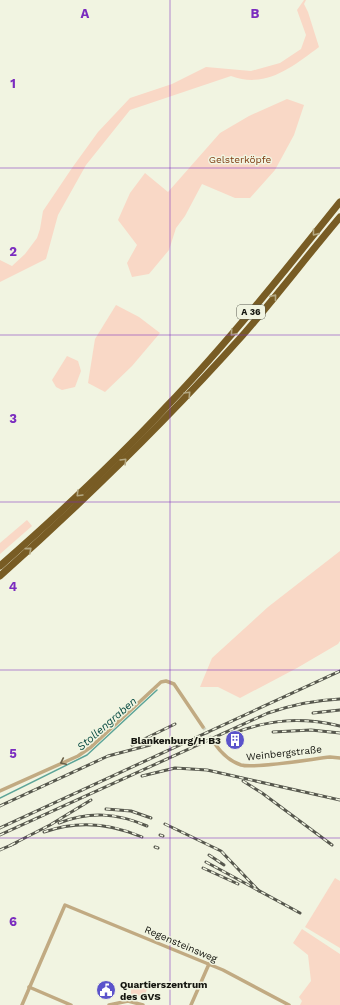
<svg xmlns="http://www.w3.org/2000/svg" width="340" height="1005" viewBox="0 0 340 1005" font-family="'Work Sans',sans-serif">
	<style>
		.green { fill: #f9d8c6 }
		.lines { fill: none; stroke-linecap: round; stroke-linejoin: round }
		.stream { stroke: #5ca498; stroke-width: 1.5 }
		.street-tunnel { stroke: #d0d3c2; stroke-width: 3.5; stroke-dasharray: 3.5 2; stroke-linecap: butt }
		.street { stroke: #c1aa82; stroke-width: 3.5 }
		.highway { stroke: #785c24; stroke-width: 7 }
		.rail-casing { stroke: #56574d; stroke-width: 3 }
		.rail { stroke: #f1f4e1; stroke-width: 1.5; stroke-dasharray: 4.5; stroke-linecap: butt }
		.oneway { stroke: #b4a882 }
		.oneway2 { stroke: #6a6048 }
		.grid { fill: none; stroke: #7b2cbf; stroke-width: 1; stroke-opacity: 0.55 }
		.labels { text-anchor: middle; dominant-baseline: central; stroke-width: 3; stroke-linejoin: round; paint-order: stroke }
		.shield { fill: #f1f4e1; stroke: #56584e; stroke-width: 1 }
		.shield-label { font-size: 9px; font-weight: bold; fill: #14150f }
		.park-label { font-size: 10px; fill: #7e3c11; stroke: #f1f4e1 }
		.poi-label { font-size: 10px; font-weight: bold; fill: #14150f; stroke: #f1f4e1; text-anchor: end }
		.street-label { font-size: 10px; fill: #14150f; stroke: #f1f4e1 }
		.water-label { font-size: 11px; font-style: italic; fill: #064a41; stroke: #f1f4e1 }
		.grid-label { font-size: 13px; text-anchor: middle; font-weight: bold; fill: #7b2cbf; stroke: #f1f4e1; stroke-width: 3; stroke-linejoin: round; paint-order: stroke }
	</style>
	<rect width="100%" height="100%" fill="#f1f4e1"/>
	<g class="green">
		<path d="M304 0H306L304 4 308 12 319 47C292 67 266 89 231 76L130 110 86 165 58 215 46 259 0 282V260L12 266 25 254 37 238 40 229 43 211 72 168 98 132 130 98 172 84 206 67 251 71 280 63 301 49 306 35 297 10Z"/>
		<path d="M287 99 304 105 294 135 275 170 250 198H235L202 184 185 216 176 228 169 250 149 274 132 277 127 263 137 245 118 220 130 193 145 173 168 192 220 133 249 116Z"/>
		<path d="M116 305 139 317 160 333 132 366 105 392 88 383 95 339Z"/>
		<path d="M67 356 78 361 81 371 75 387 62 390 56 387 52 380Z"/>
		<path d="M27 520 32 526 0 554V543Z"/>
		<path d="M340 551V641L338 644 297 668 240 698 218 687H200L212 658 268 607Z"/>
		<path d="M335 878 340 881V948L305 927Z"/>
		<path d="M302 929 340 954V1005H300L302 1001 299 997 311 981 308 955 293 943Z"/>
		<path d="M142 981 149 984 144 997 131 994V989H139Z"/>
	</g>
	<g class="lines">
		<path class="stream" d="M0 798 87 755 157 690"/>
		<path class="street-tunnel" d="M203 727 215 744"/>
		<g class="street">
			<path d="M215 744C222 754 229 761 241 765 255 769 312 759 330 757L340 758"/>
			<path d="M0 791 78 756 91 747 161 682 166 681 174 684 203 727"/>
			<path d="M29 987 71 1005"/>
			<path d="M22 1005 65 905 223 970 289 1005"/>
			<path d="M109 1005 128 1001 143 1005"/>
			<path d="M191 1005 209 964"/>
		</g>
		<g class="highway">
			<path d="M0 566C58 515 114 463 166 407 228 342 284 272 340 202"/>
			<path d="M0 576C85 500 166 421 242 336 276 297 307 256 340 217"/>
		</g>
		<g class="rail-casing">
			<g id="rail">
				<path d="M313 713 340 710"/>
				<path d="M273 732 311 730 340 733"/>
				<path d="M234 733C271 719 302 717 340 726"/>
				<path d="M132 745 175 724"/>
				<path d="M142 776 175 768 207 770 340 800"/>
				<path d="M243 781 262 793 332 845"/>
				<path d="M0 806 108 756 150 745"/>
				<path d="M106 809 131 811 151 818"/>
				<path d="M59 823C90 811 117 813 147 826"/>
				<path d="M165 824 221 851 259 891"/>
				<path d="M0 828 340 671"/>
				<path d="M44 832C78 820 110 823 142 837"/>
				<path d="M0 835 268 713C292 705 315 700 340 699"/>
				<path d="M160 835 163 836"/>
				<path d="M11 845 50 825 91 800"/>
				<path d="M155 847 158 848"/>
				<path d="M0 850 16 843"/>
				<path d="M209 855 224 865"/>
				<path d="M206 862 300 913"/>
				<path d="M203 868 238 884"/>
			</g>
		</g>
		<use href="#rail" class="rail"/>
	</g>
	<defs><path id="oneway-chevron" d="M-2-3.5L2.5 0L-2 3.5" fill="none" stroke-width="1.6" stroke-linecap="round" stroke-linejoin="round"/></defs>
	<g class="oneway">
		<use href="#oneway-chevron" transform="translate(315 233) rotate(129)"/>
		<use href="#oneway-chevron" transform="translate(274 297) rotate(-51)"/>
		<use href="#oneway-chevron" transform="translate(233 333) rotate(132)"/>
		<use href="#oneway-chevron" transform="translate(188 394) rotate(-47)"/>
		<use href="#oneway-chevron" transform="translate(124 461) rotate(-45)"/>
		<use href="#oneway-chevron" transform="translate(79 494) rotate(135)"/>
		<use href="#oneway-chevron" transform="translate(29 550) rotate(-41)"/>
	</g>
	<use class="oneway2" href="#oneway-chevron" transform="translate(63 762) rotate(155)"/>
	<path class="grid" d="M170 0V1005M0 168H340M0 335H340M0 502H340M0 670H340M0 838H340"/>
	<defs>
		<g id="building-disc" transform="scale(1)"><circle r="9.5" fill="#5b53cb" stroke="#f1f4e1"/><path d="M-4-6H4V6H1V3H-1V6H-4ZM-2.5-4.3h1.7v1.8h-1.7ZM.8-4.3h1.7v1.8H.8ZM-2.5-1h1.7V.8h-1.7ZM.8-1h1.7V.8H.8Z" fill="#fff"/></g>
		<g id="civic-disc" transform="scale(1)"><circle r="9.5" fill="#5b53cb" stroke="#f1f4e1"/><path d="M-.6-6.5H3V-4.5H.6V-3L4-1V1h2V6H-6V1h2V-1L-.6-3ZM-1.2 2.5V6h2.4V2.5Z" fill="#fff"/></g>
	</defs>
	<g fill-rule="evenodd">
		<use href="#building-disc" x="235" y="740"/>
		<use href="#civic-disc" x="106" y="990"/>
	</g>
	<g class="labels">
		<rect class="shield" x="237" y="305" width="28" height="14" rx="3"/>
		<g class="shield-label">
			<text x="251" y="312">A 36</text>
		</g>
		<g class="park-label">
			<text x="240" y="159">Gelsterköpfe</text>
		</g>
		<g class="poi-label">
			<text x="221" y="740">Blankenburg/H B3</text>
			<text x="120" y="984" text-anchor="start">Quartierszentrum<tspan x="120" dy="12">des GVS</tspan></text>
		</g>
		<g class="street-label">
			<text transform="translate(284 753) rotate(-6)">Weinbergstraße</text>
			<text transform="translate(181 944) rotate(23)">Regensteinsweg</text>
		</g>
		<g class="water-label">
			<text transform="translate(107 724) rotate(-41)">Stollengraben</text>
		</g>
	</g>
	<g class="grid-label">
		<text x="85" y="18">A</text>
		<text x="255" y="18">B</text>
		<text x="13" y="88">1</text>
		<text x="13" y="256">2</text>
		<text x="13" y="423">3</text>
		<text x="13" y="591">4</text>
		<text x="13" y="758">5</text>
		<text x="13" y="926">6</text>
	</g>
</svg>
